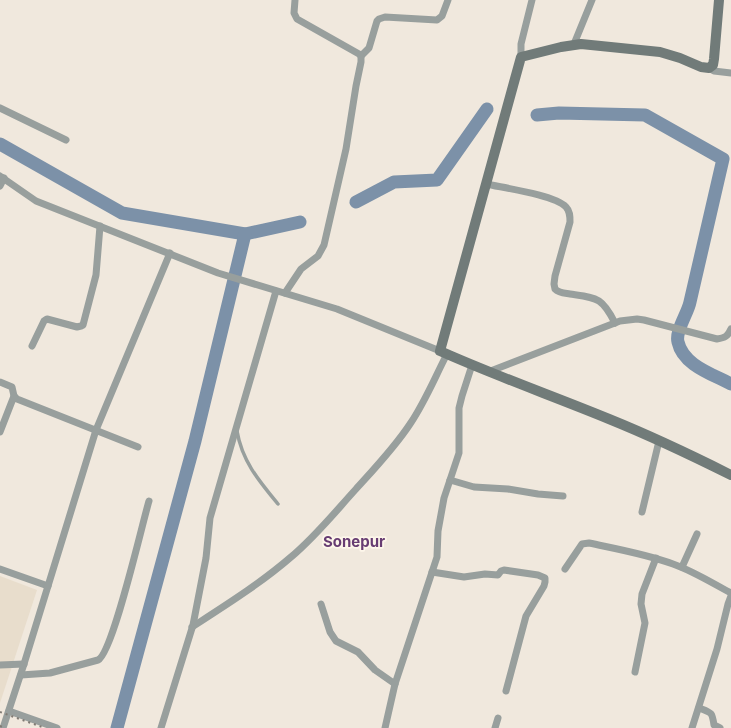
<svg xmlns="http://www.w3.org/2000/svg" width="731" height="728" viewBox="0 0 731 728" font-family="Inter,sans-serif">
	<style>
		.built { fill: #e8ddcc }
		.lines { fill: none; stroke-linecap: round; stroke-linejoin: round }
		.river { stroke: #7c91a8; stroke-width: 13 }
		.lane { stroke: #989f9d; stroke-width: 3.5 }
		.street { stroke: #989f9d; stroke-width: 7 }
		.secondary { stroke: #717b79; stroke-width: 10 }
		.rail { stroke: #7f7a73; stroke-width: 2; stroke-dasharray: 2 4; stroke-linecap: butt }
		.labels { text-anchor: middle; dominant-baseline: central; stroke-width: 3.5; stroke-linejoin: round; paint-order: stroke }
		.district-label { font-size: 15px; font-weight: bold; fill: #673c72; stroke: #fdf6ea }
	</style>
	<rect width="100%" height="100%" fill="#f0e8dd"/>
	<path class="built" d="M0 576 37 590 0 703Z"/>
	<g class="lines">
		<g class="river">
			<path d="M537 115 559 113 645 115 723 159C712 206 701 254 690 302 688 313 675 331 678 342 683 365 712 374 731 384"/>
			<path d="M0 144 122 213 245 234 300 222"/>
			<path d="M356 202 394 182 437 180 487 109"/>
			<path d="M117 728 195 441 245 234"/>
		</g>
		<path class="lane" d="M237 431C242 461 259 481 278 504"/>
		<g class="street">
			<path d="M574 44 592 0"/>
			<path d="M361 56 369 48 377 21 379 19 385 17 437 20 442 16 448 0"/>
			<path d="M521 57V44L532 0"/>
			<path d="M709 68 714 71 731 73"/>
			<path d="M0 108 66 140"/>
			<path d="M0 176 36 201 218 273 337 309 440 351"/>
			<path d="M486 184C504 188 555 195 566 207 570 211 570 216 570 222L555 276 554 284 555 289C559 293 564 293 570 294 597 298 602 297 615 323"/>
			<path d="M0 186 4 178"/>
			<path d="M285 293 301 269 318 256 324 245 346 149 356 86 361 62V56L359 54 297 19 294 13 295 0"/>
			<path d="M32 346 44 321 47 319 77 327 81 326 83 325 96 275 100 226"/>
			<path d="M488 372 620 321 637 319 644 320 717 339C725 338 728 336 731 329"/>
			<path d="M0 382 12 387 14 396 17 399 138 447"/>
			<path d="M0 432 14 396"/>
			<path d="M450 480 474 487 508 489 538 494 563 496"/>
			<path d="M642 512 659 441"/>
			<path d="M682 567 697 534"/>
			<path d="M0 569 48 586"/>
			<path d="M565 569 582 544 589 543C617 549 646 554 673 564 693 571 712 583 731 593"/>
			<path d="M432 572 464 577 485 574 498 575 501 571 504 570 538 575 545 578V582L544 586 526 616 506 691"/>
			<path d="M321 604 330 632 336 641 358 652 375 670 395 684"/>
			<path d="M192 627C226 605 261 583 291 557 315 537 335 512 356 489 375 468 395 447 410 424 425 402 435 377 447 354"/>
			<path d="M0 665 24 664"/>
			<path d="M635 672 645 623 641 604 642 594 656 558"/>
			<path d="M21 675 50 673 98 660C113 653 142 524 149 501"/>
			<path d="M699 708C712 713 712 712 714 725L720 728"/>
			<path d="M9 711 57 728"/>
			<path d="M3 728 24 664 96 430 170 253"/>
			<path d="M161 728 193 625 206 558 210 518 276 291"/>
			<path d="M385 728 395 684 437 557 438 531 444 498 459 453V408L462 396 472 365"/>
			<path d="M495 728 498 718"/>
			<path d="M692 728 717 649 728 604 731 596"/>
		</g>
		<path class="secondary" d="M719 0 714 59 713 65 709 68 701 67 680 58 660 52 581 44 561 47 521 57 440 351C496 376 553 396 609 419 651 436 691 455 731 475"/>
		<g class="rail">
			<path d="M0 712 45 728"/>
			<path d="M0 726 5 728"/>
		</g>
	</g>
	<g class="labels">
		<g class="district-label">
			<text x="354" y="541">Sonepur</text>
		</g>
	</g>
</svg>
